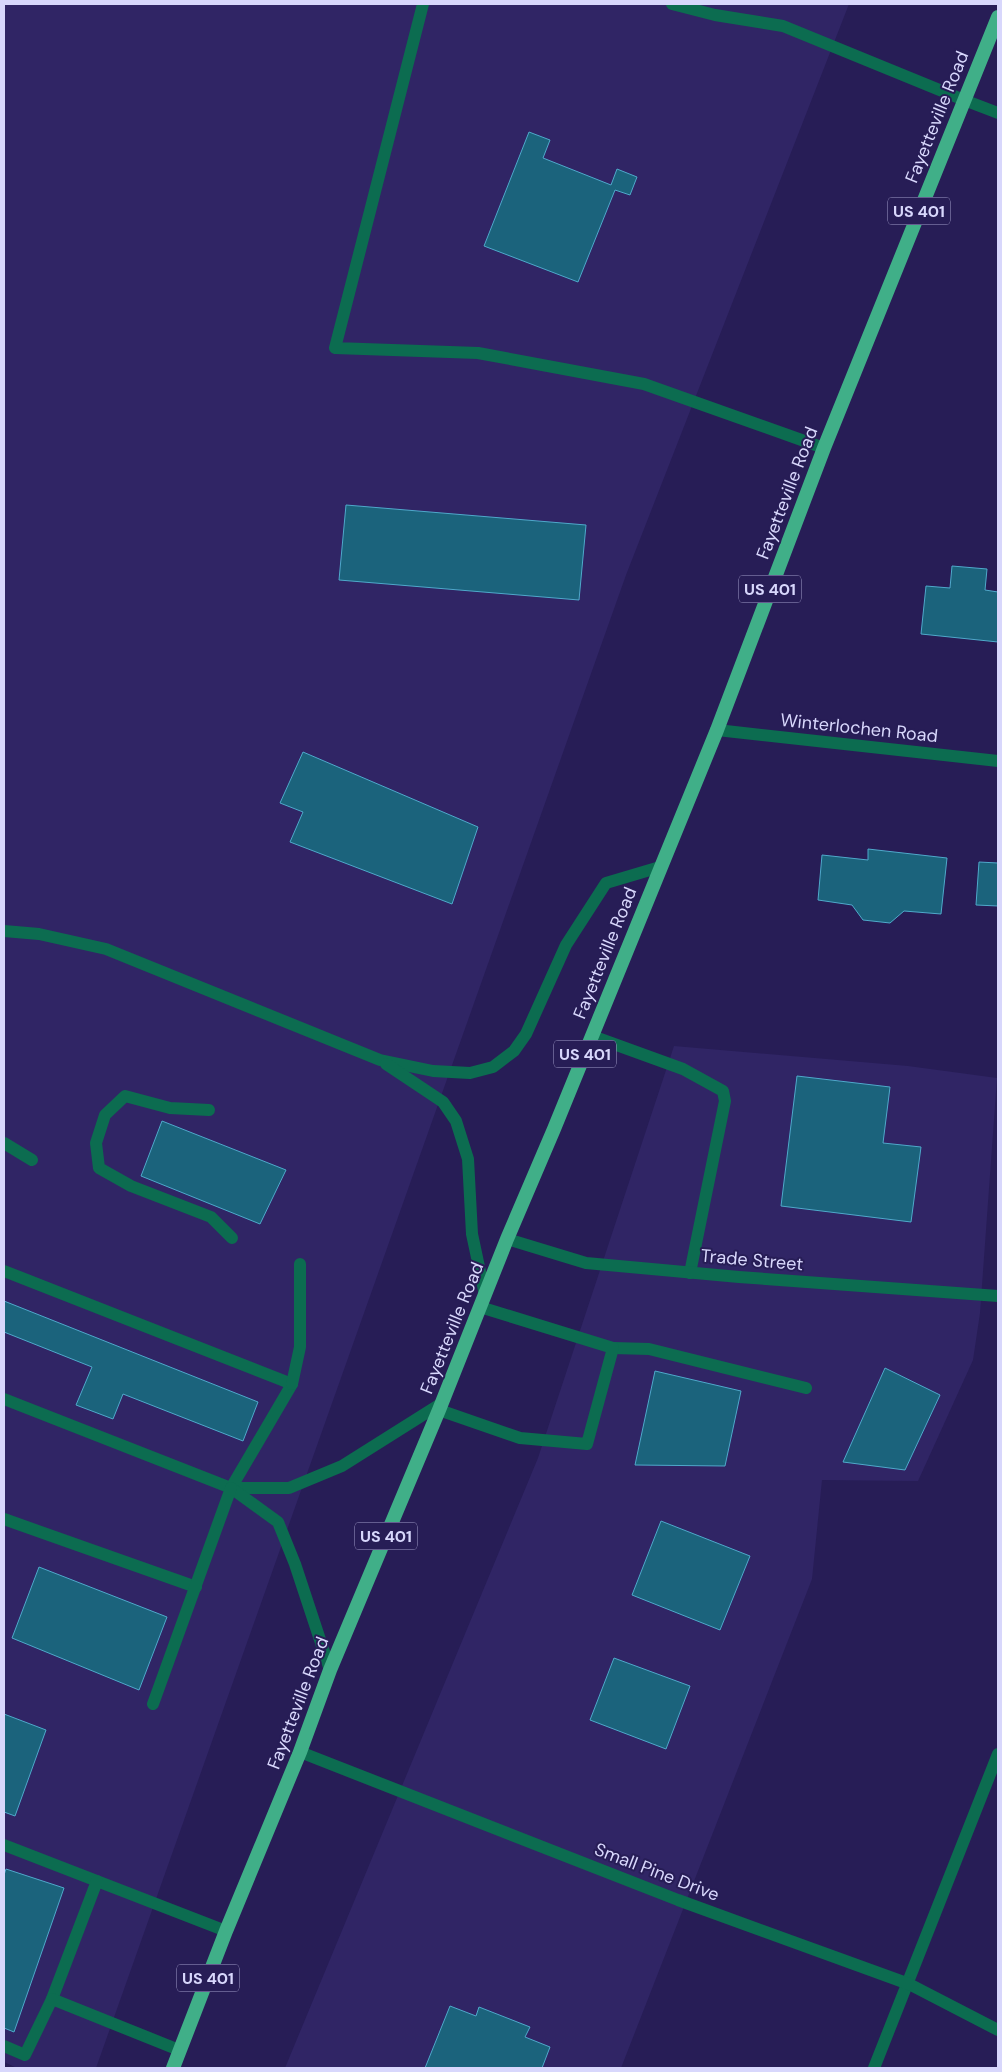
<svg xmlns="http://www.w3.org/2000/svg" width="1002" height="2072" viewBox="0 0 1002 2072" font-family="'DM Sans',sans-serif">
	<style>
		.built { fill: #302565 }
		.building { fill: #1b637c; stroke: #4fa9cb }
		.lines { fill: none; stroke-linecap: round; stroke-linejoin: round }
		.service { stroke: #0c6c50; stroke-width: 12 }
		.minor { stroke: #0c6c50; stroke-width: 12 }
		.trunk { stroke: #40af88; stroke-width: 14 }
		.labels { text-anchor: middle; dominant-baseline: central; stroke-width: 4; stroke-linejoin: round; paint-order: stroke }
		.shield { fill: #271d56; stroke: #a39fca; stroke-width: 1 }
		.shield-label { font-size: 16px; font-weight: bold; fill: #d8d7fc }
		.street-label { font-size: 18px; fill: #d8d7fc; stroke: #271d56 }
	</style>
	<rect width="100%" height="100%" fill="#271d56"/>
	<g class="built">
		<path d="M4 4H849L626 575 96 2068H17L4 2062Z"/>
		<path d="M674 1046 908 1066 997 1078 980 1313 973 1360 918 1481 822 1480 812 1579 621 2068H285L538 1458Z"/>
	</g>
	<g class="building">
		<path d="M529 132 550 140 543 158 611 185 617 169 637 177 630 195 615 190 578 282 484 246Z"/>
		<path d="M346 505 586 525 579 600 339 580Z"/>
		<path d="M952 566 987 569 985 590 998 592V642L921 634 926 586 950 588Z"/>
		<path d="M303 752 478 827 452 904 290 842 303 812 280 803Z"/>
		<path d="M868 849 947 858 941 914 904 911 890 923 863 920 852 905 818 900 822 855 868 860Z"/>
		<path d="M979 862 998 863V906L976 905Z"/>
		<path d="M797 1076 890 1087 883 1143 921 1147 911 1222 781 1206Z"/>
		<path d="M162 1121 286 1170 260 1224 141 1176Z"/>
		<path d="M4 1301 258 1402 243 1441 123 1394 113 1419 76 1405 92 1367 4 1332Z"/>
		<path d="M885 1368 940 1395 905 1470 843 1462Z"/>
		<path d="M655 1371 741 1391 725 1466 635 1465Z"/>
		<path d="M661 1521 750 1556 720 1630 632 1595Z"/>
		<path d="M39 1567 167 1617 139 1690 12 1638Z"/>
		<path d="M614 1658 690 1686 666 1749 590 1720Z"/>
		<path d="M4 1714 46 1730 15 1816 4 1812Z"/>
		<path d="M6 1869 64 1888 14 2032 4 2028V1875Z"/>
		<path d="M450 2006 476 2016 479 2007 530 2027 525 2037 550 2047 542 2068H425Z"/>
	</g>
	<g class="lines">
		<g class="service">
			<path d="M423 4 335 348 478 353 644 384 824 448"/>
			<path d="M672 4 715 15 783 26 964 100"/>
			<path d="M4 931 39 934 106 949 380 1060 433 1071 470 1073 493 1067 514 1051 526 1034 566 945 606 883 660 867"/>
			<path d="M592 1036 683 1069 723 1091 725 1101 690 1273"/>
			<path d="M386 1064 443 1102 456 1121 468 1159 472 1234 485 1295"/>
			<path d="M209 1110 170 1108 125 1096 105 1115 96 1143 99 1168 131 1186 211 1217 232 1238"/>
			<path d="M4 1143 32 1160"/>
			<path d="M4 1271 292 1384 231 1488 4 1399"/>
			<path d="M613 1348 649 1349 806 1388"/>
			<path d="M292 1384 300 1347V1264"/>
			<path d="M439 1410 520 1438 587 1444 613 1348 480 1307"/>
			<path d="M231 1488H289L342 1466 442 1403"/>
			<path d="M231 1488 278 1522 295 1564 330 1670"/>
			<path d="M4 1519 196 1587"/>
			<path d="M153 1704 231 1488"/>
			<path d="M4 1845 226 1931"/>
			<path d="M52 1999 97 1881"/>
			<path d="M4 2046 25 2055 52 1999 179 2050"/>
			<path d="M874 2068 998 1754"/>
		</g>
		<g class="minor">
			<path d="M964 100 998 113"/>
			<path d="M717 730 998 761"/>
			<path d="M507 1239 586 1263 739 1277 998 1296"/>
			<path d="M300 1752 678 1900 909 1984 998 2030"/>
		</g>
		<path class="trunk" d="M173 2068 226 1931 300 1752 330 1670 439 1410 507 1239 554 1129 717 730 824 448 998 17"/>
	</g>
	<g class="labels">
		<g class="shield">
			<rect x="888" y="197.5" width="62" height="27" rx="4"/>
			<rect x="739" y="575.5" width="62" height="27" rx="4"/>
			<rect x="554" y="1040.5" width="62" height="27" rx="4"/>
			<rect x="355" y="1522.5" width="62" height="27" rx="4"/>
			<rect x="177" y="1964.5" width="62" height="27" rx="4"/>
		</g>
		<g class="shield-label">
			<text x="919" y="211">US 401</text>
			<text x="770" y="589">US 401</text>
			<text x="585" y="1054">US 401</text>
			<text x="386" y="1536">US 401</text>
			<text x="208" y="1978">US 401</text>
		</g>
		<g class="street-label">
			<text transform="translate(937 117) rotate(-68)">Fayetteville Road</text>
			<text transform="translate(787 493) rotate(-69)">Fayetteville Road</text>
			<text transform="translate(859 728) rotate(6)">Winterlochen Road</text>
			<text transform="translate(605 953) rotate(-68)">Fayetteville Road</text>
			<text transform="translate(752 1260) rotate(5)">Trade Street</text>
			<text transform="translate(452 1328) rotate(-68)">Fayetteville Road</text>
			<text transform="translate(298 1703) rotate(-69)">Fayetteville Road</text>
			<text transform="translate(657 1872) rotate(21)">Small Pine Drive</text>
		</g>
	</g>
	<rect width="1002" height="2072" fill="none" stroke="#d8d7fc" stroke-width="10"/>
</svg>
